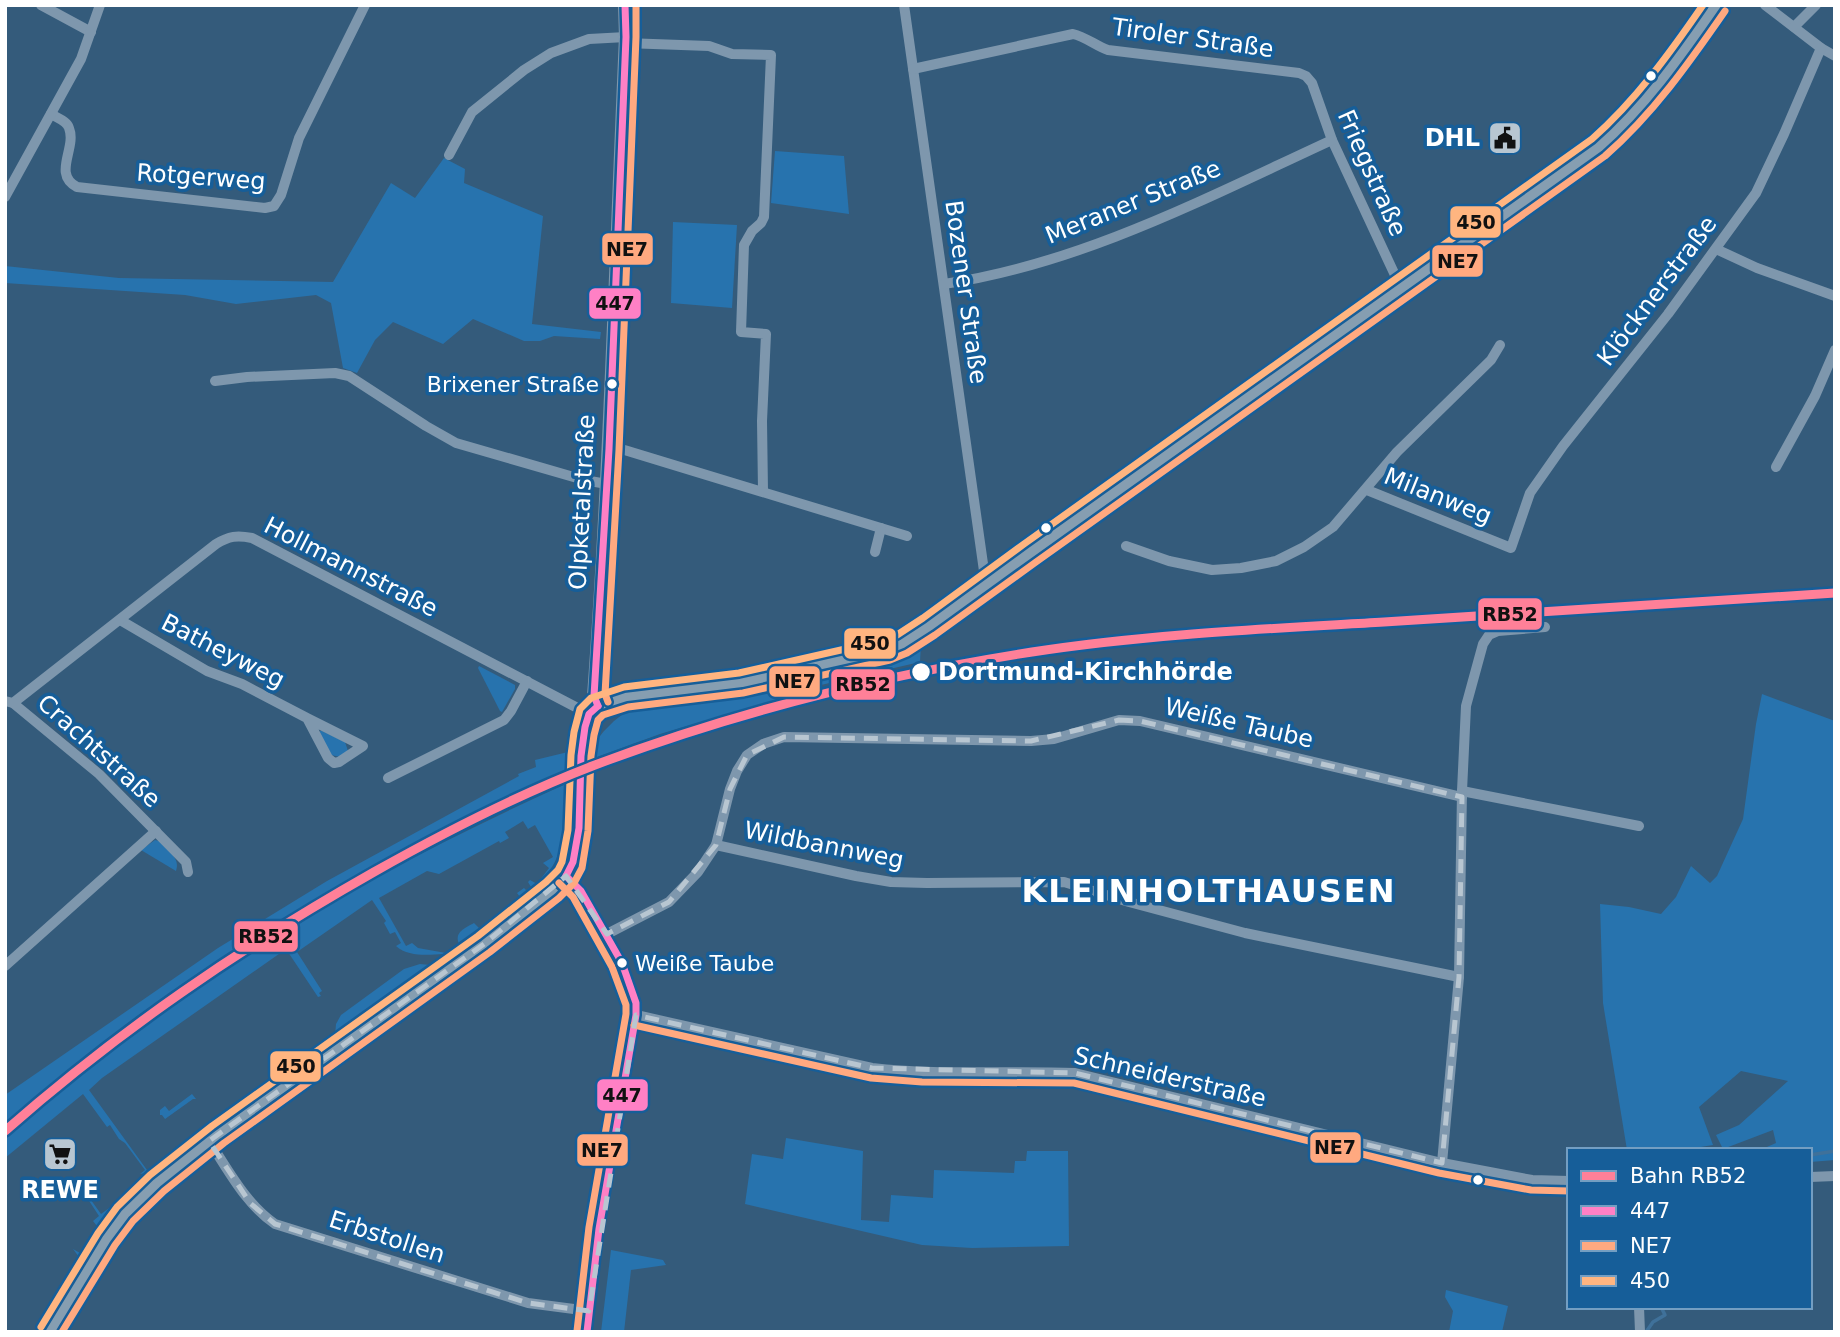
<svg xmlns="http://www.w3.org/2000/svg" width="1840" height="1337" viewBox="0 0 1840 1337" font-family="'DejaVu Sans',sans-serif">
	<style>
		.green { fill: #2773ae }
		.lines { fill: none; stroke-linecap: round; stroke-linejoin: round }
		.stream { stroke: #3f719a; stroke-width: 3.5 }
		.minor { stroke: #7e97ad; stroke-width: 10 }
		.tertiary { stroke: #7e97ad; stroke-width: 14 }
		.secondary { stroke: #869eb1; stroke-width: 16 }
		.bus-1-casing { stroke: #165e99; stroke-width: 12 }
		.bus-2-casing { stroke: #165e99; stroke-width: 12 }
		.bus-3-casing { stroke: #165e99; stroke-width: 12 }
		.bus-1 { stroke: #ff80c5; stroke-width: 7 }
		.bus-2 { stroke: #ffa980; stroke-width: 7 }
		.bus-3 { stroke: #ffb580; stroke-width: 7 }
		.rail-1-casing { stroke: #165e99; stroke-width: 14 }
		.rail-1 { stroke: #ff8098; stroke-width: 9 }
		.marked { fill: none; stroke: #b8c6d1; stroke-width: 5; stroke-dasharray: 14 9; stroke-linejoin: round }
		.bus-dot { fill: #fff; stroke: #165e99; stroke-width: 2.5 }
		.labels { text-anchor: middle; dominant-baseline: central; stroke-width: 7; stroke-linejoin: round; paint-order: stroke }
		.bus-label { font-size: 22px; fill: #fff; stroke: #165e99; text-anchor: end }
		.street-label { font-size: 24px; fill: #fff; stroke: #165e99 }
		.poi-label { font-size: 24px; font-weight: bold; fill: #fff; stroke: #165e99; text-anchor: end }
		.stop-label { font-size: 24px; font-weight: bold; fill: #fff; stroke: #165e99; text-anchor: start }
		.district-label { font-size: 32px; font-weight: bold; letter-spacing: 2px; fill: #fff; stroke: #165e99 }
		.line-badge { stroke: #165e99; stroke-width: 2.5 }
		.pale-badge-label { font-size: 19px; text-anchor: middle; font-weight: bold; fill: #111 }
	</style>
	<rect width="100%" height="100%" fill="#345b7b"/>
	<g class="green">
		<path d="M775 151 844 156 849 214 771 203Z"/>
		<path d="M444 158 465 169 464 183 543 216 532 324 601 332 600 339 554 336 540 341H524L473 319 443 344 393 322 375 340 357 373 343 368 331 303 316 295 236 304 185 295 5 283V266L119 278 333 282 391 183 415 198Z"/>
		<path d="M673 222 737 225 732 308 671 303Z"/>
		<path d="M1298 371 1301 375 1263 403 1260 398Z"/>
		<path d="M921 643 920 662 808 688 796 694 660 734 592 759 596 741 604 731 614 721 632 707 686 701 756 689 893 658Z"/>
		<path d="M479 666 515 685V689L502 712 500 711 478 668Z"/>
		<path d="M1762 694 1835 721V1160L1810 1162V1150H1760L1776 1143 1773 1130 1723 1149 1716 1135 1739 1125 1788 1081 1741 1071 1699 1107 1713 1145 1682 1150H1627L1603 1003 1600 904 1629 907 1661 914 1676 897 1691 866 1710 883 1717 876 1743 819 1756 724Z"/>
		<path d="M320 731H322L345 742 348 751 340 757 331 755 320 735Z"/>
		<path d="M568 752 570 768C537 783 504 797 473 813 307 900 143 996 5 1125V1095L218 948 327 881 519 776 518 774 536 767 535 760Z"/>
		<path d="M570 782C570 793 568 803 566 815 559 859 558 870 520 897L517 893 524 888 526 890 531 887 528 882 530 880 537 884 549 868 543 863 553 857 535 825 528 829 523 821 505 832 509 838 500 843 499 841 439 874 427 871 379 898 406 946 412 943 418 948 446 953 443 954C428 955 408 957 396 946L401 943 395 932 390 934 384 923 386 921 372 900 297 952 322 991 319 993 321 996 318 997 286 949 102 1078 89 1090 147 1170 165 1158 146 1173 140 1174 145 1170 125 1143 119 1139 110 1125 107 1127 83 1094 5 1158V1139C79 1075 154 1013 236 959 342 891 456 834 570 782Z"/>
		<path d="M155 840 159 841C167 850 181 858 176 871L141 850Z"/>
		<path d="M474 923 480 929 459 944C454 932 465 928 474 923Z"/>
		<path d="M420 964 430 965 426 970 335 1036 336 1024 341 1015 404 969Z"/>
		<path d="M428 972 429 974 339 1039 337 1038Z"/>
		<path d="M192 1094 196 1099H193L165 1119 162 1115H160V1110L165 1106 169 1111Z"/>
		<path d="M786 1138 863 1151 861 1220 889 1222 891 1195 933 1198 934 1170 1014 1173 1015 1161H1026L1027 1151H1068L1069 1246 972 1248 922 1245 745 1204 752 1154 783 1159Z"/>
		<path d="M83 1189 101 1214 112 1206 114 1208 79 1257 73 1249 80 1253 97 1226 93 1221 99 1216 82 1190Z"/>
		<path d="M611 1250 663 1260 666 1265 631 1270 624 1332H601Z"/>
		<path d="M1446 1290 1508 1306 1502 1332H1449L1453 1311 1445 1297Z"/>
	</g>
	<g class="lines">
		<g class="stream">
			<path d="M1810 1155 1835 1151"/>
			<path d="M1646 1332 1653 1322 1665 1315 1661 1307"/>
		</g>
		<g class="minor">
			<path d="M41 5 91 32"/>
			<path d="M904 5 986 585"/>
			<path d="M1765 5 1821 48 1835 56"/>
			<path d="M1794 27 1816 5"/>
			<path d="M625 43 709 46 732 54 771 55 764 217 761 223 752 231 744 245 741 332 766 334 762 421 763 491"/>
			<path d="M913 69 1073 34C1086 37 1096 46 1108 50L1299 73 1306 76 1312 83 1332 140 1401 288"/>
			<path d="M51 114C57 118 67 121 69 128 77 148 52 174 77 187L265 208 274 206 281 195 299 138 365 5"/>
			<path d="M449 155 472 112 524 70 551 53 589 39 626 37"/>
			<path d="M5 197 81 59 100 5"/>
			<path d="M1716 249 1757 268 1835 296"/>
			<path d="M944 284C1081 264 1208 197 1332 140"/>
			<path d="M215 381 247 377 335 373 349 376 426 426 456 443 584 480 607 484"/>
			<path d="M608 445 907 536"/>
			<path d="M1776 467 1815 396 1835 350"/>
			<path d="M1367 490 1511 548 1530 493 1563 446 1668 314 1756 193 1784 134 1821 48"/>
			<path d="M1126 546 1169 561 1212 570 1241 568 1276 561 1304 547 1333 527 1397 452 1491 360 1500 345"/>
			<path d="M875 552 881 528"/>
			<path d="M120 620 207 671 242 684 307 718 328 758 334 763 339 762 363 746 307 718"/>
			<path d="M5 701 13 703 216 544C229 536 237 535 252 538L589 714"/>
			<path d="M13 703 99 774 186 862 188 872"/>
			<path d="M388 778 504 720 511 711 527 681"/>
			<path d="M1462 791 1639 826"/>
			<path d="M716 845 856 876 891 882 927 883 1064 882 1129 902 1245 933 1459 977"/>
			<path d="M566 876 581 891 622 963 636 1003V1015L599 1229 587 1332"/>
			<path d="M607 934 669 902 698 872 716 845 730 789 737 771 747 755 763 744 784 737 1031 741 1054 739 1119 720 1140 721 1462 797"/>
			<path d="M5 966 156 831"/>
			<path d="M636 1015 872 1068C939 1076 1007 1070 1075 1073L1442 1163 1532 1180 1569 1181"/>
			<path d="M209 1141C229 1171 245 1203 275 1224L528 1303 589 1311"/>
			<path d="M1442 1163 1459 977 1462 791 1466 706 1483 644 1489 635 1498 631 1545 627"/>
			<path d="M1810 1177 1835 1176"/>
			<path d="M1639 1307 1640 1332"/>
		</g>
		<path class="tertiary" d="M598 706 594 696C610 477 616 257 626 37L625 5"/>
		<path class="secondary" d="M50 1332 106 1239 125 1214 157 1183 218 1135 484 944 553 890 566 876 572 866 578 831 581 755 584 733 589 714 598 706 626 697 741 683 888 650 902 644 929 627 1030 553 1599 147C1647 107 1681 56 1716 5"/>
		<g class="bus-1-casing">
			<g id="bus-1">
				<path d="M598 706 594 696 609 449 626 37 625 5"/>
				<path d="M566 876 581 891 622 963 636 1003V1015L599 1229 587 1332"/>
				<path d="M566 876 573 862 579 828 581 756 585 727 589 714 598 706"/>
			</g>
		</g>
		<g class="bus-2-casing">
			<g id="bus-2">
				<path d="M608 702 605 694 619 450 636 37V5"/>
				<path d="M559 883 573 897 612 967 626 1005V1014L589 1227 577 1331"/>
				<path d="M634 1025 871 1078 922 1082 1074 1083 1439 1173 1531 1190 1569 1191"/>
				<path d="M62 1332 115 1245 133 1221 164 1191 224 1143 490 952 559 898 574 883 582 868 588 831 591 756 594 735 598 720 603 715 628 707 743 693 890 660 907 653 935 635 1036 562 1605 156C1653 114 1689 63 1725 11"/>
			</g>
		</g>
		<g class="bus-3-casing">
			<path id="bus-3" d="M41 1327 98 1233 117 1207 150 1175 212 1126 478 936 546 882 558 870 562 862 568 830 571 755 574 732 580 709 591 698 624 687 739 673 885 640 897 635 923 618 1024 544 1592 139C1636 100 1670 53 1703 5"/>
		</g>
		<use href="#bus-1" class="bus-1"/>
		<use href="#bus-2" class="bus-2"/>
		<use href="#bus-3" class="bus-3"/>
		<g class="rail-1-casing">
			<path id="rail-1" d="M5 1131C121 1029 240 948 374 872 445 832 519 794 595 765 736 712 883 675 1032 652 1148 634 1266 629 1384 622 1534 613 1684 603 1835 593"/>
		</g>
		<use href="#rail-1" class="rail-1"/>
	</g>
	<path class="marked" d="M1119 720 1140 721 1462 797 1459 977 1442 1163 1075 1073 872 1068 636 1015 589 1311 528 1303 275 1224 250 1203 209 1141 484 944 566 876 607 934 669 902 716 845 730 789 747 755 784 737 1031 741Z"/>
	<defs>
		<g id="civic-square" transform="scale(1.75)"><rect x="-9" y="-9" width="18" height="18" rx="4" fill="#b8c6d1" stroke="#165e99"/><path d="M-.6-6.5H3V-4.5H.6V-3L4-1V1h2V6H-6V1h2V-1L-.6-3ZM-1.2 2.5V6h2.4V2.5Z" fill="#111"/></g>
		<g id="supermarket-square" transform="scale(1.75)"><rect x="-9" y="-9" width="18" height="18" rx="4" fill="#b8c6d1" stroke="#165e99"/><path d="M-6-5.5h2.5l.6 2H6L4.5 2H-2.5L-4.4-4H-6ZM-1.5 3.2a1.3 1.3 0 1 0 .1 0ZM3 3.2a1.3 1.3 0 1 0 .1 0Z" fill="#111"/></g>
	</defs>
	<g fill-rule="evenodd">
		<use href="#civic-square" x="1505" y="138"/>
		<use href="#supermarket-square" x="60" y="1154"/>
	</g>
	<g class="bus-dot">
		<circle cx="1651" cy="76" r="6"/>
		<circle cx="612" cy="384" r="6"/>
		<circle cx="1046" cy="528" r="6"/>
		<circle cx="921" cy="672" r="10"/>
		<circle cx="622" cy="963" r="6"/>
		<circle cx="1478" cy="1180" r="6"/>
	</g>
	<g class="labels">
		<g class="bus-label">
			<text x="599" y="384">Brixener Straße</text>
			<text x="635" y="963" text-anchor="start">Weiße Taube</text>
		</g>
		<g class="street-label">
			<text transform="translate(1193 38) rotate(8)">Tiroler Straße</text>
			<text transform="translate(1372 173) rotate(66)">Friegstraße</text>
			<text transform="translate(201 177) rotate(4)">Rotgerweg</text>
			<text transform="translate(1133 202) rotate(-22)">Meraner Straße</text>
			<text transform="translate(1657 291) rotate(-53)">Klöcknerstraße</text>
			<text transform="translate(966 292) rotate(82)">Bozener Straße</text>
			<text transform="translate(1438 496) rotate(22)">Milanweg</text>
			<text transform="translate(582 502) rotate(-87)">Olpketalstraße</text>
			<text transform="translate(351 567) rotate(27)">Hollmannstraße</text>
			<text transform="translate(223 651) rotate(27)">Batheyweg</text>
			<text transform="translate(1239 723) rotate(13)">Weiße Taube</text>
			<text transform="translate(99 751) rotate(42)">Crachtstraße</text>
			<text transform="translate(824 845) rotate(11)">Wildbannweg</text>
			<text transform="translate(1170 1077) rotate(13)">Schneiderstraße</text>
			<text transform="translate(387 1237) rotate(18)">Erbstollen</text>
		</g>
		<g class="poi-label">
			<text x="1480" y="138">DHL</text>
			<text x="60" y="1190" text-anchor="middle">REWE</text>
		</g>
		<g class="stop-label">
			<text x="938" y="672">Dortmund-Kirchhörde</text>
		</g>
		<g class="district-label">
			<text x="1209" y="891">KLEINHOLTHAUSEN</text>
		</g>
	</g>
	<g class="line-badge">
		<rect x="1449" y="205" width="53" height="34" rx="7" fill="#ffb580"/>
		<rect x="601" y="232" width="53" height="34" rx="7" fill="#ffa980"/>
		<rect x="1431" y="244" width="53" height="34" rx="7" fill="#ffa980"/>
		<rect x="588" y="287" width="54" height="33" rx="7" fill="#ff80c5"/>
		<rect x="1477" y="597" width="66" height="34" rx="7" fill="#ff8098"/>
		<rect x="843" y="627" width="54" height="33" rx="7" fill="#ffb580"/>
		<rect x="768" y="665" width="53" height="33" rx="7" fill="#ffa980"/>
		<rect x="830" y="668" width="66" height="33" rx="7" fill="#ff8098"/>
		<rect x="233" y="920" width="66" height="33" rx="7" fill="#ff8098"/>
		<rect x="269" y="1050" width="53" height="33" rx="7" fill="#ffb580"/>
		<rect x="596" y="1078" width="53" height="34" rx="7" fill="#ff80c5"/>
		<rect x="1309" y="1131" width="53" height="33" rx="7" fill="#ffa980"/>
		<rect x="576" y="1133" width="53" height="34" rx="7" fill="#ffa980"/>
	</g>
	<g class="pale-badge-label">
		<text x="1476" y="229">450</text>
		<text x="627" y="256">NE7</text>
		<text x="1458" y="268">NE7</text>
		<text x="615" y="310">447</text>
		<text x="1510" y="621">RB52</text>
		<text x="870" y="650">450</text>
		<text x="795" y="688">NE7</text>
		<text x="863" y="691">RB52</text>
		<text x="266" y="943">RB52</text>
		<text x="296" y="1073">450</text>
		<text x="622" y="1102">447</text>
		<text x="1335" y="1154">NE7</text>
		<text x="602" y="1157">NE7</text>
	</g>
	<rect width="1840" height="1337" fill="none" stroke="#ffffff" stroke-width="14"/>
	<rect x="1567" y="1148" width="245" height="161" fill="#165e99" stroke="#739ec2" stroke-width="2"/>
	<rect x="1581" y="1171" width="35" height="10" fill="#ff8098" stroke="#739ec2" stroke-width="2"/>
	<text x="1630" y="1183" font-size="21" fill="#ffffff">Bahn RB52</text>
	<rect x="1581" y="1206" width="35" height="10" fill="#ff80c5" stroke="#739ec2" stroke-width="2"/>
	<text x="1630" y="1218" font-size="21" fill="#ffffff">447</text>
	<rect x="1581" y="1241" width="35" height="10" fill="#ffa980" stroke="#739ec2" stroke-width="2"/>
	<text x="1630" y="1253" font-size="21" fill="#ffffff">NE7</text>
	<rect x="1581" y="1276" width="35" height="10" fill="#ffb580" stroke="#739ec2" stroke-width="2"/>
	<text x="1630" y="1288" font-size="21" fill="#ffffff">450</text>
</svg>
